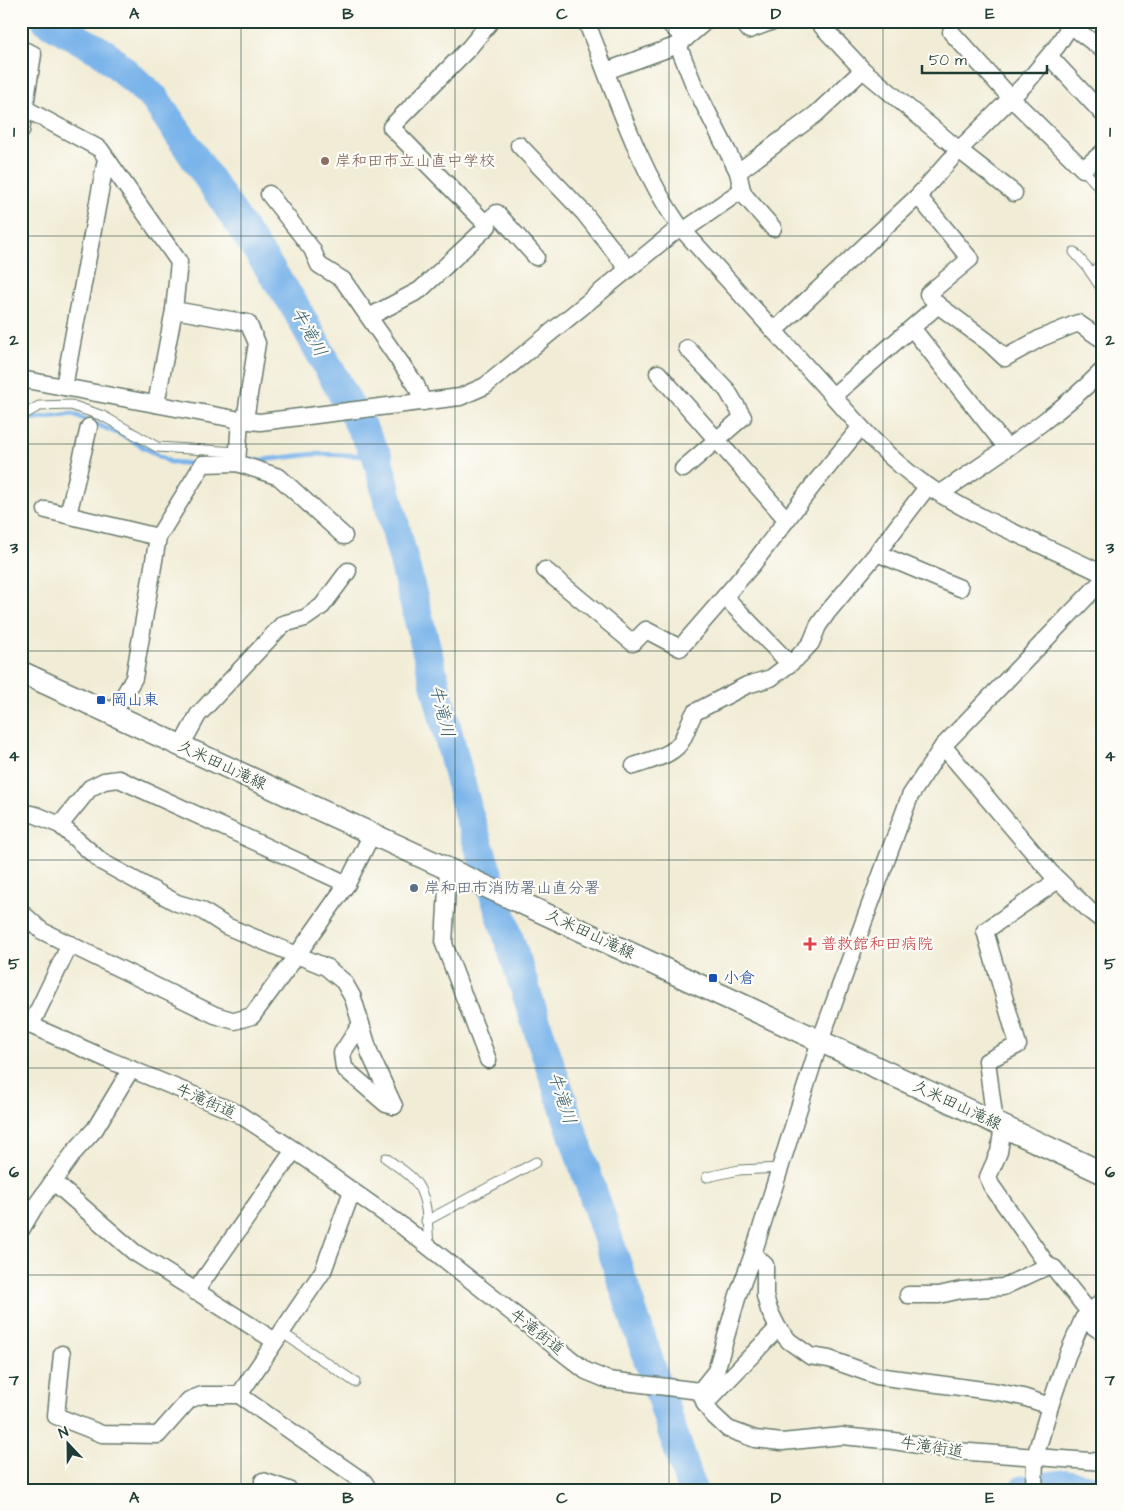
<svg xmlns="http://www.w3.org/2000/svg" width="1124" height="1511" viewBox="0 0 1124 1511" font-family="'Architects Daughter','Klee One',sans-serif">
	<style>
		.lines { fill: none; stroke-linecap: round; stroke-linejoin: round }
		.stream { stroke: #79b4ea; stroke-width: 5 }
		.river { stroke: #79b4ea; stroke-width: 30 }
		.service-casing { stroke: #687a6c; stroke-width: 11 }
		.minor-casing { stroke: #687a6c; stroke-width: 19 }
		.tertiary-casing { stroke: #687a6c; stroke-width: 24 }
		.service { stroke: #fff; stroke-width: 9 }
		.minor { stroke: #fff; stroke-width: 16 }
		.tertiary { stroke: #fff; stroke-width: 21 }
		.grid { fill: none; stroke: #1f3d34; stroke-width: 1; stroke-opacity: 0.55 }
		.education-dot { fill: #8d6e63; stroke: #fdfcf7; stroke-width: 2 }
		.transit-dot { fill: #1a4fb4; stroke: #fdfcf7; stroke-width: 2 }
		.service-dot { fill: #5c6f8a; stroke: #fdfcf7; stroke-width: 2 }
		.health-dot { fill: #e0444e; stroke: #fdfcf7; stroke-width: 2 }
		.labels { text-anchor: middle; dominant-baseline: central; stroke-width: 4.5; stroke-linejoin: round; paint-order: stroke }
		.education-label { font-size: 16px; fill: #785e54; stroke: #fdfcf7; text-anchor: start }
		.transit-label { font-size: 16px; fill: #164399; stroke: #fdfcf7; text-anchor: start }
		.street-label { font-size: 16px; fill: #1f3d34; stroke: #fdfcf7 }
		.service-label { font-size: 16px; fill: #4e5e75; stroke: #fdfcf7; text-anchor: start }
		.health-label { font-size: 16px; fill: #be3a42; stroke: #fdfcf7; text-anchor: start }
		.water-label { font-size: 18px; font-style: italic; fill: #3a616b; stroke: #fdfcf7 }
		.neatline { fill: none; stroke: #1f3d34; stroke-width: 2 }
		.grid-label { font-size: 16px; text-anchor: middle; font-weight: bold; fill: #1f3d34 }
	</style>
	<rect width="100%" height="100%" fill="#fdfcf7"/>
	<filter id="ink" filterUnits="userSpaceOnUse"><feTurbulence type="fractalNoise" baseFrequency=".02" numOctaves="2"/><feDisplacementMap in="SourceGraphic" scale="10" xChannelSelector="R" yChannelSelector="G"/><feConvolveMatrix kernelMatrix="1 2 1 2 8 2 1 2 1" color-interpolation-filters="sRGB"/></filter>
	<filter id="wash" filterUnits="userSpaceOnUse"><feTurbulence type="fractalNoise" baseFrequency=".0096" numOctaves="4" result="noise"/><feDisplacementMap in="SourceGraphic" scale="20" xChannelSelector="R" yChannelSelector="G"/><feGaussianBlur stdDeviation="1.12" result="paint"/><feColorMatrix in="noise" values="0 0 0 0 0 0 0 0 0 0 0 0 0 0 0 0 0 1.4 0 .05"/><feComposite in="paint" operator="in"/></filter>
	<g filter="url(#wash)">
		<rect width="100%" height="100%" fill="#f1ecd5"/>
		<g class="lines">
			<g class="stream">
				<path d="M21 422 26 419 73 414 126 437 170 462 193 464"/>
				<path d="M254 461 315 454 377 456"/>
			</g>
			<g class="river">
				<path d="M47 21 104 53 155 99 293 303 377 456 469 816 543 1044 692 1490"/>
				<path d="M1024 1490 1065 1484 1096 1490"/>
			</g>
		</g>
	</g>
	<g filter="url(#ink)">
		<g class="lines">
			<g class="service-casing">
				<g id="service">
					<path d="M1083 169 1103 192"/>
					<path d="M1074 252 1087 267 1103 291"/>
					<path d="M1091 273 1103 263"/>
					<path d="M21 416 39 406 71 405 103 416 157 447 238 452"/>
					<path d="M386 1158C395 1165 407 1172 414 1180 429 1197 427 1225 429 1246"/>
					<path d="M707 1177 739 1170 780 1168"/>
					<path d="M426 1221 536 1162"/>
					<path d="M281 1332 355 1382"/>
				</g>
			</g>
			<g class="minor-casing">
				<g id="minor">
					<path d="M586 21C614 90 637 166 680 227 724 276 769 325 813 374 848 412 880 453 923 483 979 521 1043 544 1103 574"/>
					<path d="M667 21 685 39"/>
					<path d="M742 21 749 30 773 21"/>
					<path d="M817 21 863 70 959 150 1014 193"/>
					<path d="M1065 21 1103 50"/>
					<path d="M951 32 1011 98 1083 169 1103 152"/>
					<path d="M678 45 694 85 738 172"/>
					<path d="M21 49 33 54 21 131"/>
					<path d="M1049 56 1103 114"/>
					<path d="M606 71 678 45 706 21"/>
					<path d="M26 109 100 149 179 262 174 310 156 404"/>
					<path d="M519 145 584 213 628 269"/>
					<path d="M269 194 312 249 319 265 343 280 416 385 423 402"/>
					<path d="M918 196 970 259 928 294 938 305"/>
					<path d="M485 223 497 213 536 257"/>
					<path d="M773 228 745 196 742 190 738 172 816 114 863 70"/>
					<path d="M683 231 742 190"/>
					<path d="M174 310 248 323 257 343 245 420"/>
					<path d="M369 317 420 290 488 226 391 127 469 48 491 21"/>
					<path d="M912 328 1007 448"/>
					<path d="M774 331 918 196 959 150 1027 82 1057 46 1070 26"/>
					<path d="M658 373 787 520"/>
					<path d="M21 379 240 420 260 422 460 397 485 386 680 227"/>
					<path d="M64 387 106 159"/>
					<path d="M833 396 938 305 988 342 1005 358 1041 338 1078 323 1103 340"/>
					<path d="M237 463 240 420"/>
					<path d="M683 469 743 417 727 390 687 348"/>
					<path d="M941 493C996 455 1056 418 1103 370"/>
					<path d="M46 510 158 537"/>
					<path d="M68 515 89 427"/>
					<path d="M877 553 960 588"/>
					<path d="M545 570 633 643 646 630 680 648 753 564 814 484 860 428"/>
					<path d="M725 597 790 664"/>
					<path d="M113 714 134 678 158 537 203 464 237 463 279 477 344 536"/>
					<path d="M181 746 198 715 283 624 305 618 322 606 348 571"/>
					<path d="M943 746 1050 872 1089 910 1103 921"/>
					<path d="M634 766C649 760 674 756 682 740 687 731 689 721 695 712L747 685 771 678 796 659 811 643 818 626 827 613 877 553 928 486"/>
					<path d="M21 812 36 815 60 825 102 862 177 903 201 910 226 926 326 967 344 982 353 998 370 1054 394 1106"/>
					<path d="M60 825 90 788 104 781 119 779 347 884"/>
					<path d="M448 869 444 944 488 1060"/>
					<path d="M21 912 42 931 215 1015 235 1021 252 1016 297 955 347 884 372 834"/>
					<path d="M21 1021 109 1060 237 1113 294 1150 401 1225 586 1371 608 1380 700 1391 705 1404 712 1414 728 1429 755 1439 782 1442 842 1436 894 1441 956 1451 1103 1462"/>
					<path d="M361 1024 342 1053 344 1068 386 1104 394 1106"/>
					<path d="M31 1025 70 944"/>
					<path d="M995 1123 987 1061 1018 1045 985 931 1058 880"/>
					<path d="M1003 1126 999 1152 988 1177 991 1185 1048 1266"/>
					<path d="M54 1182 134 1252 275 1341"/>
					<path d="M352 1191 323 1271 239 1395 364 1482 369 1490"/>
					<path d="M21 1230 34 1208 75 1151 95 1129 131 1069"/>
					<path d="M753 1254 765 1265V1296L769 1310 778 1328 789 1341 810 1356 829 1359 877 1376 998 1392 1023 1397 1050 1406"/>
					<path d="M195 1292 294 1150"/>
					<path d="M908 1295H939L961 1290 1003 1287 1048 1266 1054 1268 1090 1313"/>
					<path d="M1083 1319 1103 1333"/>
					<path d="M62 1354 56 1416 102 1434 158 1435 189 1400 202 1395H239"/>
					<path d="M700 1391 716 1371 738 1295 753 1254 820 1041 910 796 943 746 1103 580"/>
					<path d="M705 1404 778 1328"/>
					<path d="M263 1481 289 1490"/>
					<path d="M1034 1490 1035 1457 1050 1406 1067 1356 1083 1319 1103 1300"/>
				</g>
			</g>
			<g class="tertiary-casing">
				<path id="tertiary" d="M21 672 734 1001 1103 1173"/>
			</g>
			<use href="#service" class="service"/>
			<use href="#minor" class="minor"/>
			<use href="#tertiary" class="tertiary"/>
		</g>
	</g>
	<path class="grid" d="M241 21V1490M455 21V1490M669 21V1490M883 21V1490M21 236H1103M21 444H1103M21 651H1103M21 860H1103M21 1068H1103M21 1275H1103"/>
	<circle class="education-dot" cx="325" cy="161" r="5"/>
	<g class="transit-dot">
		<rect x="96" y="695" width="10" height="10" rx="2.5"/>
		<rect x="708" y="973" width="10" height="10" rx="2.5"/>
	</g>
	<circle class="service-dot" cx="414" cy="888" r="5"/>
	<path class="health-dot" d="M807.5 936.5h5v5h5v5h-5v5h-5v-5h-5v-5h5z"/>
	<g class="labels">
		<g class="education-label">
			<text x="335" y="161">岸和田市立山直中学校</text>
		</g>
		<g class="transit-label">
			<text x="111" y="700">岡山東</text>
			<text x="723" y="978">小倉</text>
		</g>
		<g class="street-label">
			<text transform="translate(222 765) rotate(25)">久米田山滝線</text>
			<text transform="translate(590 934) rotate(25)">久米田山滝線</text>
			<text transform="translate(206 1101) rotate(24)">牛滝街道</text>
			<text transform="translate(957 1105) rotate(25)">久米田山滝線</text>
			<text transform="translate(537 1332) rotate(38)">牛滝街道</text>
			<text transform="translate(932 1447) rotate(9)">牛滝街道</text>
		</g>
		<g class="service-label">
			<text x="424" y="888">岸和田市消防署山直分署</text>
		</g>
		<g class="health-label">
			<text x="821" y="944">普救館和田病院</text>
		</g>
		<g class="water-label">
			<text transform="translate(309 332) rotate(61)">牛滝川</text>
			<text transform="translate(442 711) rotate(76)">牛滝川</text>
			<text transform="translate(562 1098) rotate(72)">牛滝川</text>
		</g>
	</g>
	<rect width="1124" height="1511" fill="none" stroke="#fdfcf7" stroke-width="55"/>
	<g transform="translate(68 1444) rotate(338)" stroke="#fdfcf7" stroke-width="4" paint-order="stroke">
	<path d="M0-4L9 19L0 12L-9 19Z" fill="#1f3d34"/>
	<text y="-8" font-size="14" font-weight="bold" text-anchor="middle" fill="#1f3d34">N</text>
	</g>
	<path d="M922 65v8h125v-8" fill="none" stroke="#1f3d34" stroke-width="2.5"/>
	<text x="929" y="65" font-size="15" fill="#1f3d34" stroke="#fdfcf7" stroke-width="4" paint-order="stroke">50 m</text>
	<rect x="28" y="28" width="1068" height="1456" class="neatline"/>
	<g class="grid-label">
		<text x="134" y="19">A</text>
		<text x="348" y="19">B</text>
		<text x="562" y="19">C</text>
		<text x="776" y="19">D</text>
		<text x="990" y="19">E</text>
		<text x="14" y="137">1</text>
		<text x="1110" y="137">1</text>
		<text x="14" y="345">2</text>
		<text x="1110" y="345">2</text>
		<text x="14" y="553">3</text>
		<text x="1110" y="553">3</text>
		<text x="14" y="761">4</text>
		<text x="1110" y="761">4</text>
		<text x="14" y="969">5</text>
		<text x="1110" y="969">5</text>
		<text x="14" y="1177">6</text>
		<text x="1110" y="1177">6</text>
		<text x="14" y="1385">7</text>
		<text x="1110" y="1385">7</text>
		<text x="134" y="1503">A</text>
		<text x="348" y="1503">B</text>
		<text x="562" y="1503">C</text>
		<text x="776" y="1503">D</text>
		<text x="990" y="1503">E</text>
	</g>
</svg>
